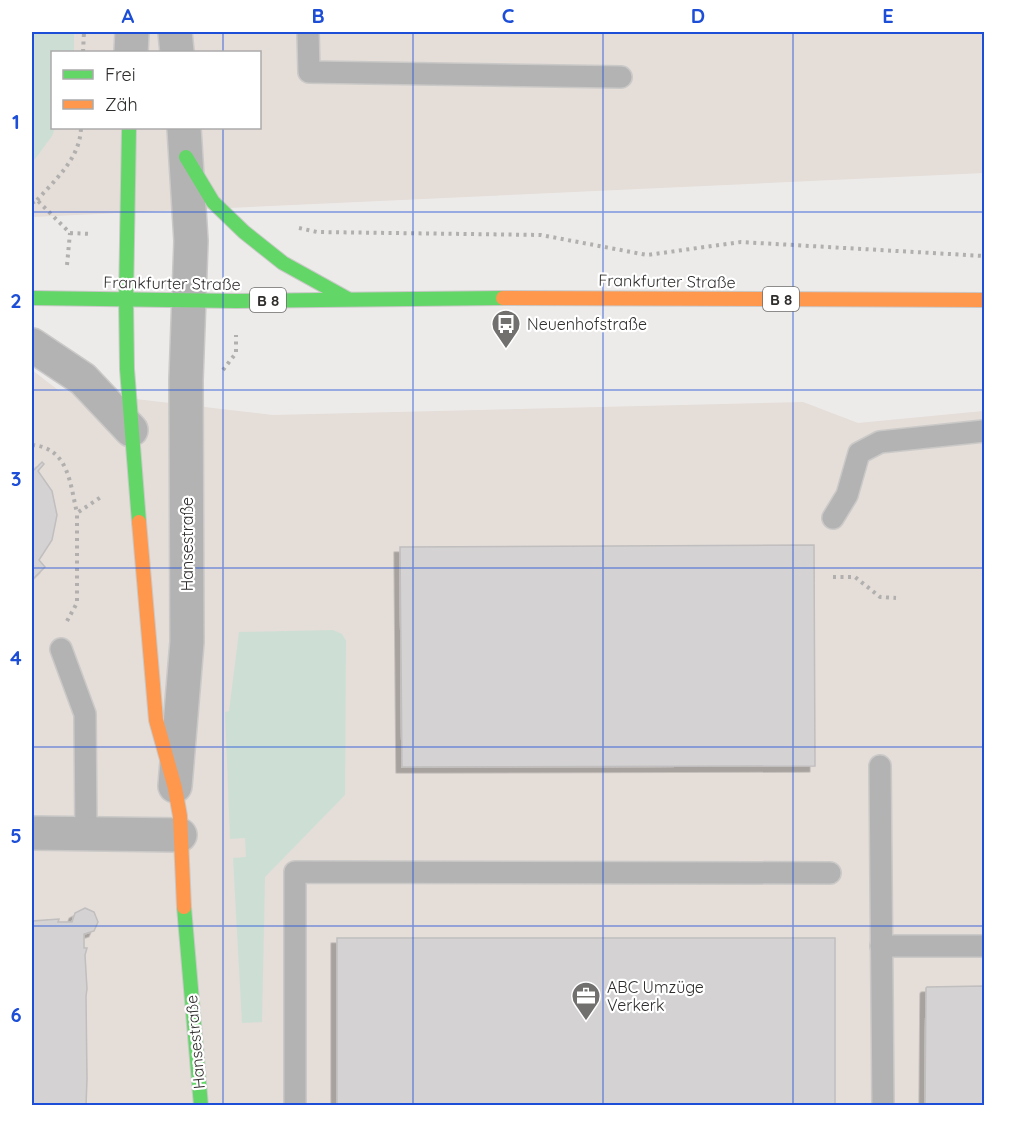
<svg xmlns="http://www.w3.org/2000/svg" width="1016" height="1137" viewBox="0 0 1016 1137" font-family="Quicksand,sans-serif">
	<style>
		.built { fill: #e4ddd8; fill-rule: evenodd }
		.green { fill: #cddfd5 }
		.building { fill: #d4d2d2; stroke: #c0bebe; stroke-width: 1.5; filter: url(#shadow) }
		.lines { fill: none; stroke-linecap: round; stroke-linejoin: round }
		.lane-casing { stroke: #cac9c8; stroke-width: 24 }
		.street-casing { stroke: #cac9c8; stroke-width: 36 }
		.fast-casing { stroke: #cac9c8; stroke-width: 16 }
		.slow-casing { stroke: #cac9c8; stroke-width: 16 }
		.path { stroke: #b1b0af; stroke-width: 4; stroke-dasharray: 3 4.5; stroke-linecap: butt }
		.lane { stroke: #b3b3b3; stroke-width: 21 }
		.street { stroke: #b3b3b3; stroke-width: 33 }
		.fast { stroke: #63d668; stroke-width: 14 }
		.slow { stroke: #ff974d; stroke-width: 14 }
		.grid { fill: none; stroke: #1d4ed8; stroke-width: 1.5; stroke-opacity: 0.55 }
		.labels { text-anchor: middle; dominant-baseline: central; stroke-width: 4.5; stroke-linejoin: round; paint-order: stroke }
		.shield { fill: #fff; stroke: #6e6d6c; stroke-width: 1.5 }
		.shield-label { font-size: 15px; font-weight: bold; fill: #302e2d }
		.street-label { font-size: 16px; fill: #302e2d; stroke: #fff }
		.poi-label { font-size: 16px; fill: #302e2d; stroke: #fff; text-anchor: start }
		.neatline { fill: none; stroke: #1d4ed8; stroke-width: 2 }
		.grid-label { font-size: 20px; text-anchor: middle; font-weight: bold; fill: #1d4ed8 }
	</style>
	<defs>
		<filter id="shadow"><feDropShadow dx="-5.5" dy="5.5" stdDeviation="0" flood-color="#0004"/></filter>
	</defs>
	<rect width="100%" height="100%" fill="#edebe9"/>
	<g class="built">
		<path d="M32 32H984V173L32 217ZM52 52H260V128H52Z"/>
		<path d="M32 370 58 390 273 415 803 402 858 423 984 411V1105H32Z"/>
	</g>
	<g class="green">
		<path d="M32 32H74V52H52V128H55L52 136 32 163Z"/>
		<path d="M333 630 342 634 346 641 345 795 265 877 262 1022 242 1023 233 858 246 857 245 838 230 839 225 712 229 711 239 632Z"/>
	</g>
	<g class="building">
		<path d="M42 462 44 464 38 471 52 491 57 515 52 540 39 560 45 567 32 580V472Z"/>
		<path d="M814 545 815 766 402 767 400 547Z"/>
		<path d="M85 908 94 912 98 922 94 931 84 934V948H87L85 955 87 989 86 996 87 1079 86 1106H32V921L59 919 58 922H72L75 913Z"/>
		<rect x="337" y="938" width="498" height="168"/>
		<path d="M984 986V1106H925L926 988 927 987Z"/>
	</g>
	<g class="lines">
		<g class="lane-casing">
			<g id="lane">
				<path d="M308 32 309 72 621 77"/>
				<path d="M833 518 847 495 859 453 880 442 984 431"/>
				<path d="M61 649 85 714 86 834"/>
				<path d="M880 766 883 1106"/>
				<path d="M881 946H984"/>
				<path d="M295 1106V872L830 873"/>
			</g>
		</g>
		<g class="street-casing">
			<g id="street">
				<path d="M175 32 177 52"/>
				<path d="M131 52 132 32"/>
				<path d="M32 345 83 379 131 430"/>
				<path d="M175 786 187 642 186 380 191 241 184 128"/>
				<path d="M32 833 180 835"/>
			</g>
		</g>
		<g class="fast-casing">
			<g id="fast">
				<path d="M129 128 126 299 127 369 139 522"/>
				<path d="M186 157 213 202 244 232 283 263 348 299"/>
				<path d="M32 298 236 301 503 298"/>
				<path d="M184 907 201 1106"/>
			</g>
		</g>
		<g class="slow-casing">
			<g id="slow">
				<path d="M503 298 984 300"/>
				<path d="M139 522 156 720 175 788 180 816 184 907"/>
			</g>
		</g>
		<g class="path">
			<path d="M83 52 84 32"/>
			<path d="M37 200C56 179 80 158 81 128"/>
			<path d="M32 203 37 200 70 233 91 234"/>
			<path d="M299 228 317 232 541 235 647 255 741 242 984 256"/>
			<path d="M67 265 70 233"/>
			<path d="M223 370 236 353V335"/>
			<path d="M32 445C69 448 70 484 77 513"/>
			<path d="M833 577H855L880 597 896 598"/>
			<path d="M67 621 77 603V513L101 497"/>
		</g>
		<use href="#lane" class="lane"/>
		<use href="#street" class="street"/>
		<use href="#fast" class="fast"/>
		<use href="#slow" class="slow"/>
	</g>
	<path class="grid" d="M223 32V52M413 32V1106M603 32V1106M793 32V1106M223 128V1106M32 212H984M32 390H984M32 568H984M32 747H984M32 926H984"/>
	<defs>
		<g id="bus-pin" transform="scale(1.5)"><path d="M0 17L-7.5 6A9.5 9.5 0 1 1 7.5 6Z" fill="#72706f" stroke="#fff"/><path d="M-5-6H5V4H4V6H2V4H-2V6H-4V4H-5ZM-3.5-4V0h7V-4ZM-3.5 1.2v1.5H-2V1.2ZM2 1.2v1.5H3.5V1.2Z" fill="#fff"/></g>
		<g id="office-pin" transform="scale(1.5)"><path d="M0 17L-7.5 6A9.5 9.5 0 1 1 7.5 6Z" fill="#72706f" stroke="#fff"/><path d="M-6-3h4V-5.5h4V-3h4V5H-6ZM-1-4.5V-3h2v-1.5ZM-6 0V1H6V0Z" fill="#fff"/></g>
	</defs>
	<g fill-rule="evenodd">
		<use href="#bus-pin" x="506" y="324"/>
		<use href="#office-pin" x="586" y="996"/>
	</g>
	<g class="labels">
		<g class="shield">
			<rect x="763" y="287" width="36" height="24" rx="4.5"/>
			<rect x="250" y="288" width="36" height="24" rx="4.5"/>
		</g>
		<g class="shield-label">
			<text x="781" y="299">B 8</text>
			<text x="268" y="300">B 8</text>
		</g>
		<g class="street-label">
			<text transform="translate(667 281) rotate(1)">Frankfurter Straße</text>
			<text transform="translate(172 283) rotate(1)">Frankfurter Straße</text>
			<text transform="translate(187 544) rotate(-90)">Hansestraße</text>
			<text transform="translate(195 1042) rotate(-95)">Hansestraße</text>
		</g>
		<g class="poi-label">
			<text x="527" y="324">Neuenhofstraße</text>
			<text x="607" y="987">ABC Umzüge<tspan x="607" dy="18">Verkerk</tspan></text>
		</g>
	</g>
	<rect width="1016" height="1137" fill="none" stroke="#ffffff" stroke-width="66"/>
	<rect x="51" y="51" width="210" height="78" fill="#ffffff" stroke="#acabab" stroke-width="1.5"/>
	<rect x="63" y="70" width="30" height="9" fill="#63d668" stroke="#acabab" stroke-width="1.5"/>
	<text x="105" y="81" font-size="18" fill="#302e2d">Frei</text>
	<rect x="63" y="100" width="30" height="9" fill="#ff974d" stroke="#acabab" stroke-width="1.5"/>
	<text x="105" y="111" font-size="18" fill="#302e2d">Zäh</text>
	<rect x="33" y="33" width="950" height="1071" class="neatline"/>
	<g class="grid-label">
		<text x="128" y="23">A</text>
		<text x="318" y="23">B</text>
		<text x="508" y="23">C</text>
		<text x="698" y="23">D</text>
		<text x="888" y="23">E</text>
		<text x="16" y="129">1</text>
		<text x="16" y="308">2</text>
		<text x="16" y="486">3</text>
		<text x="16" y="665">4</text>
		<text x="16" y="843">5</text>
		<text x="16" y="1022">6</text>
	</g>
</svg>
